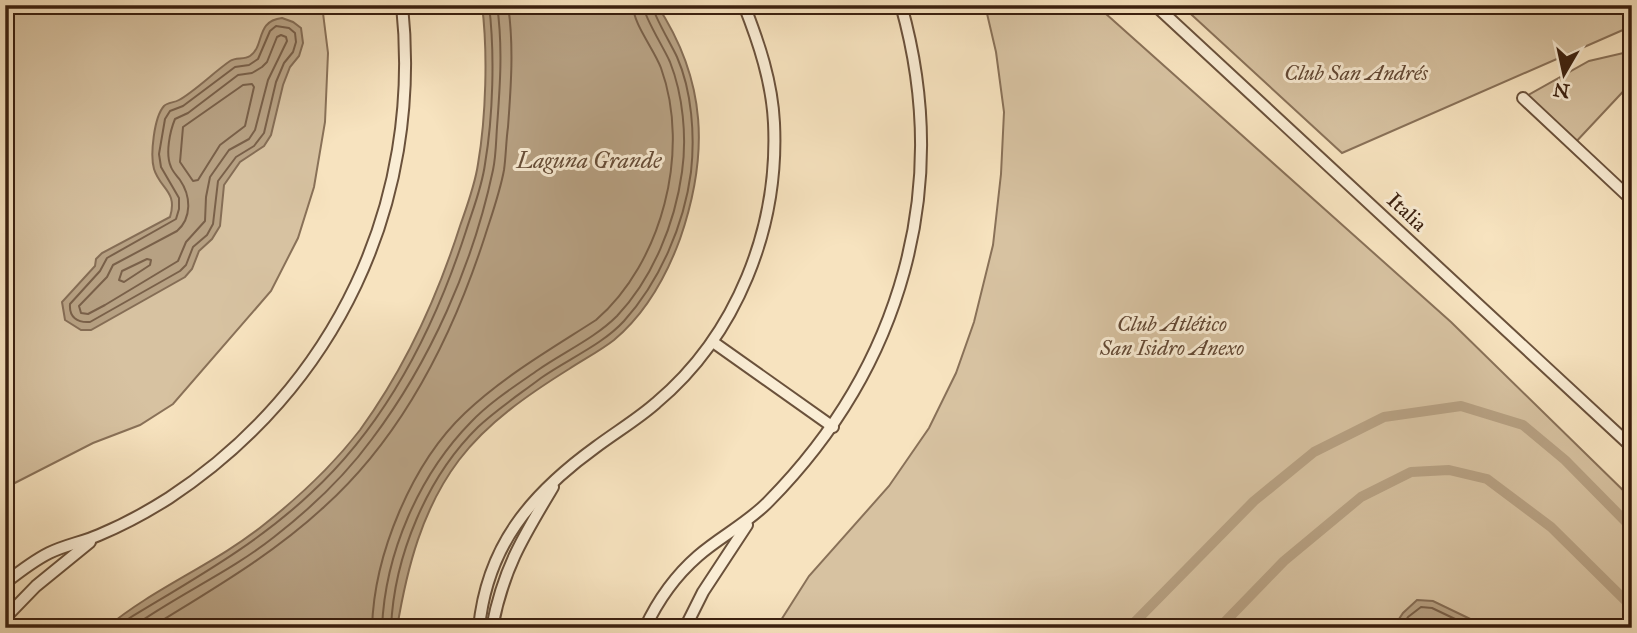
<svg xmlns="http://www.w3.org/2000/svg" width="1637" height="633" viewBox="0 0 1637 633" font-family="'IM FELL Great Primer',serif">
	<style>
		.green { fill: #d7c2a1; stroke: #897158; stroke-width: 2 }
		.water { fill: #b7a183; stroke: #856d55; stroke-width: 2 }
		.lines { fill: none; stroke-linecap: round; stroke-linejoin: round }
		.shore { stroke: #796049; stroke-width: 2 }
		.canal { stroke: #b7a183; stroke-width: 10 }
		.minor-casing { stroke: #6a513b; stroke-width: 14 }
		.minor { stroke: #faedd5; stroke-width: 10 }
		.labels { text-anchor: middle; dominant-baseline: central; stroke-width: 6; stroke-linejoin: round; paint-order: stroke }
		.park-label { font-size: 21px; font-style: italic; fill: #624834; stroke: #faedd5 }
		.street-label { font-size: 21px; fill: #3b200f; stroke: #faedd5 }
		.water-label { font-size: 23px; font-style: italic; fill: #664d38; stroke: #faedd5 }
	</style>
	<rect width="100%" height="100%" fill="#f7e3bf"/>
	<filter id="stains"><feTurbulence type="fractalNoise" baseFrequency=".00286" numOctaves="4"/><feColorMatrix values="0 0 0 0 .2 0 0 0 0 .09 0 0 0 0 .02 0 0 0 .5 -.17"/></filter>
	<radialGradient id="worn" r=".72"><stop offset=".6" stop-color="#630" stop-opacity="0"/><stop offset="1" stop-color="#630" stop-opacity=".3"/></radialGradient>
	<g class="green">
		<path d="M5 5H322L328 53 325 122 314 187 298 238 271 291 173 404 140 425 93 443 5 488Z"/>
		<path d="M985 5H1096L1451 322 1632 499V628H776L809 576 889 486 929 428 956 373 974 322 993 245 1001 174 1004 112 996 52Z"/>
		<path d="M1181 5H1632V26L1342 153Z"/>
		<path d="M1632 51V82L1573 145 1523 98 1589 61Z"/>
	</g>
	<g class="water">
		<path d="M482 5H657C707 81 709 155 680 239 666 277 645 314 614 340 600 351 584 359 569 369 529 394 488 422 459 460 422 509 407 568 397 628H106C155 587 216 564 266 523 300 496 333 465 360 430 405 368 437 298 460 226 467 206 475 185 478 164 486 117 488 52 482 5Z"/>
		<path d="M282 18 293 22 301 28 303 43 299 56 290 67 283 85 271 135 264 146 240 162 224 185 220 226 212 239 199 251 192 269 185 277 91 330H81L65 320 62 302 95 266 96 259 102 253 170 217C178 191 160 189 154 169 150 155 154 117 164 106 168 102 174 103 179 100 195 91 214 72 230 61 236 57 244 60 250 56 265 46 255 21 282 18Z"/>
		<path d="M1417 600 1433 601 1489 628H1393L1403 613Z"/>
	</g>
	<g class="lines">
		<g class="shore">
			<path d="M276 26 289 28 295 33 296 42 293 52 284 63 276 82 264 133 254 146 236 157 218 181 213 224 207 235 193 247 186 265 180 271 90 322C77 323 69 317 70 304L100 271 107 258 176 219 179 209V198L161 167 159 154 165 119 170 111 183 106 235 67 249 65 258 59 270 31Z"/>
			<path d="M281 35 286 37 287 41 268 80 255 130 249 139 229 150 210 177 206 197 205 221 186 242 178 261 105 305 88 314 81 313 79 306 107 277 113 265 177 231C192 218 191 196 180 180 177 176 173 172 171 167 165 154 170 131 175 119L188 113 238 75 252 73 262 67 267 62 277 37Z"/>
			<path d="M243 85 252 84 254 87 245 126 220 145 198 180 193 181 180 162 183 127Z"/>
			<path d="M147 259 151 260 150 265 124 282 119 280 122 271Z"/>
			<path d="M117 628 128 619C192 580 256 545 311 493 387 423 435 327 466 231 473 209 482 187 485 164 493 117 495 53 489 5"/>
			<path d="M131 628C177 595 230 572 274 537 310 509 345 476 372 439 430 362 473 265 493 170 496 156 496 141 497 127 500 87 503 46 497 5"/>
			<path d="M150 628C211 590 271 556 324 507 403 436 453 335 485 236 492 214 500 192 504 170 506 156 506 141 508 127 511 87 514 45 508 5"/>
			<path d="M372 628C374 554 412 463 465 413 504 376 551 349 596 320 662 263 691 151 661 68 654 49 633 24 633 5"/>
			<path d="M382 628C385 553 419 475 471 422 490 402 515 386 538 370 564 352 595 338 617 316 653 278 675 223 682 172 687 137 683 95 670 62 664 48 644 17 643 5"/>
			<path d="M391 628C394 556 427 477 478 427 497 409 520 394 541 378 568 359 602 345 624 321 660 281 684 225 691 172 695 136 692 91 677 57 672 46 653 14 652 5"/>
			<path d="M1401 628 1408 617 1421 607 1432 608 1474 628"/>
		</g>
		<g class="canal">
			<path d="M1129 628 1254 501 1314 452 1384 417 1461 406 1523 425 1565 460 1632 528"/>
			<path d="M1219 628 1284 561 1361 497 1411 472 1449 470 1487 479 1551 527 1632 607"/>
		</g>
		<g class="minor-casing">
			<g id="minor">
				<path d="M1155 5 1632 447"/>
				<path d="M1523 98 1632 200"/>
				<path d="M713 342 833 427"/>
				<path d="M5 583C19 572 33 561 49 553 65 545 83 542 99 535 123 525 147 512 169 498 336 388 423 203 402 5"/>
				<path d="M5 618 36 586 90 542"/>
				<path d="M479 628C487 546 531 494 596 447 616 432 638 419 656 403 737 335 779 228 774 123 772 82 759 43 744 5"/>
				<path d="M492 628C503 569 523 537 553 487"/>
				<path d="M645 628C658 600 675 576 698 556 721 536 748 523 769 501 901 367 953 188 901 5"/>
				<path d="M685 628 703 592 747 525"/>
			</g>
		</g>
		<use href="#minor" class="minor"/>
	</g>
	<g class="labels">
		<g class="park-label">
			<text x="1356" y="73">Club San Andrés</text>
			<text x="1172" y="324">Club Atlético<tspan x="1172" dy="24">San Isidro Anexo</tspan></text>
		</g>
		<g class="street-label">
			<text transform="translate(1407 212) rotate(43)">Italia</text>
		</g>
		<g class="water-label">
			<text x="589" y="160">Laguna Grande</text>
		</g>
	</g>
	<rect width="1637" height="633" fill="none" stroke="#f7e3bf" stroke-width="28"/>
	<rect x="7" y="7" width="1623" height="619" fill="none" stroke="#3b200f" stroke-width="3.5"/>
	<rect x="14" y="14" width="1609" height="605" fill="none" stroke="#3b200f" stroke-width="2"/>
	<g transform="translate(1564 74) rotate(189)" stroke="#faedd5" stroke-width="5" paint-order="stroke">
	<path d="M0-5L12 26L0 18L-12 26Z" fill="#3b200f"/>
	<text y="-10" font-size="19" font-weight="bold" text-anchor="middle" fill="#3b200f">N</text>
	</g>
	<rect width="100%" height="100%" filter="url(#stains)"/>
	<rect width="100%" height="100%" fill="url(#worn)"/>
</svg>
